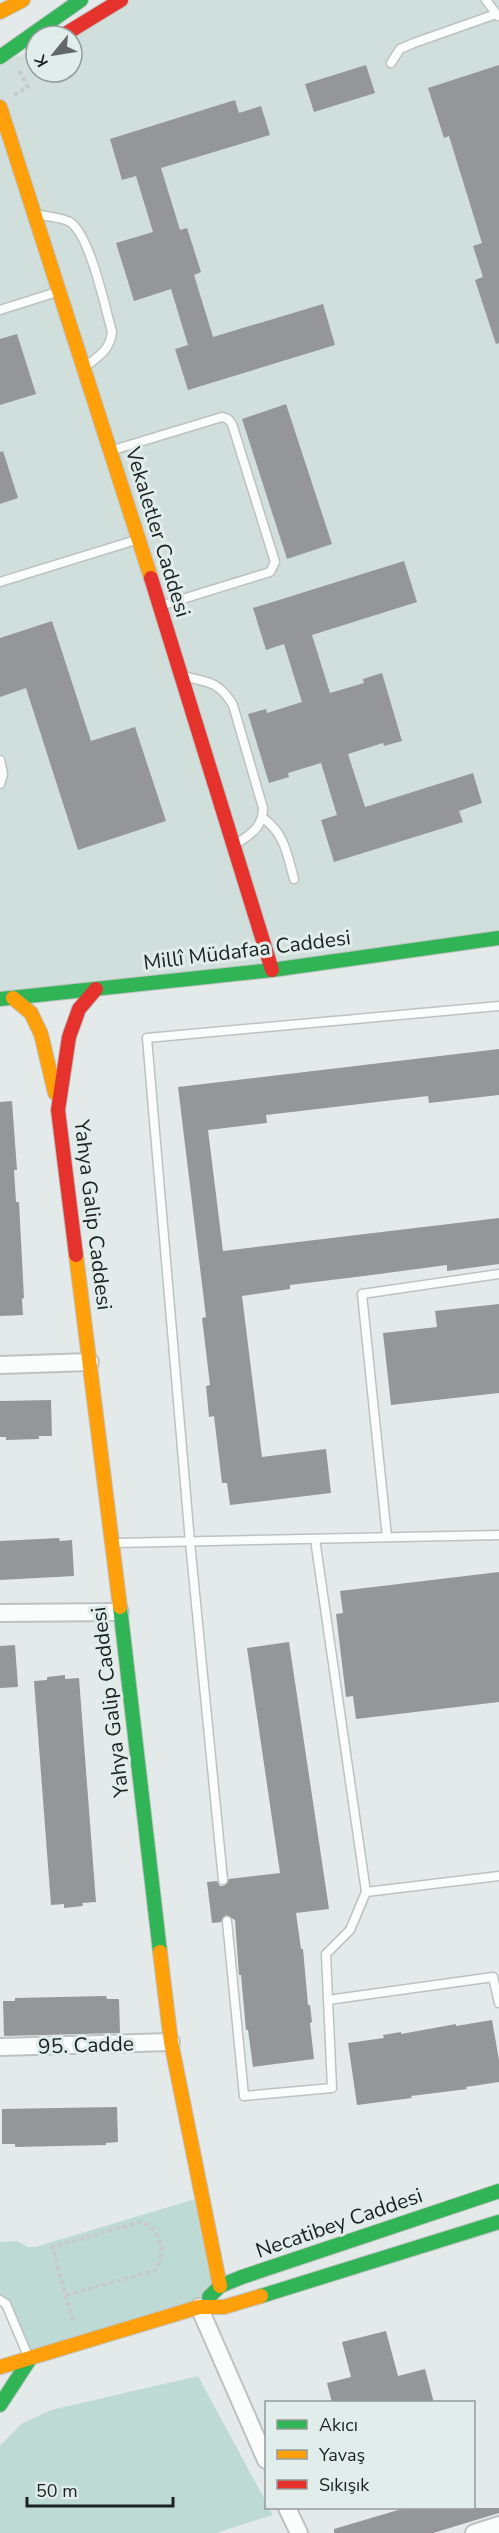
<svg xmlns="http://www.w3.org/2000/svg" width="499" height="2533" viewBox="0 0 499 2533" font-family="'Nunito Sans',sans-serif">
	<style>
		.built { fill: #d1dfdc }
		.green { fill: #bedad5 }
		.building { fill: #949697 }
		.lines { fill: none; stroke-linecap: round; stroke-linejoin: round }
		.lane-casing { stroke: #bdc2c1; stroke-width: 11 }
		.street-casing { stroke: #bdc2c1; stroke-width: 20 }
		.fast-casing { stroke: #bdc2c1; stroke-width: 16 }
		.slow-casing { stroke: #bdc2c1; stroke-width: 16 }
		.jam-casing { stroke: #bdc2c1; stroke-width: 16 }
		.path { stroke: #c7cac9; stroke-width: 4; stroke-dasharray: 4.5 3; stroke-linecap: butt }
		.lane { stroke: #fbfcfc; stroke-width: 8 }
		.street { stroke: #fbfcfc; stroke-width: 16 }
		.fast { stroke: #30b455; stroke-width: 14 }
		.slow { stroke: #ff9f0a; stroke-width: 14 }
		.jam { stroke: #e5322d; stroke-width: 14 }
		.labels { text-anchor: middle; dominant-baseline: central; stroke-width: 6; stroke-linejoin: round; paint-order: stroke }
		.street-label { font-size: 21px; fill: #1d2120; stroke: #e1edeb }
	</style>
	<rect width="100%" height="100%" fill="#e4eae9"/>
	<path class="built" d="M121 0H499V938L0 999V63L36 50V72H72V36Z"/>
	<g class="green">
		<path d="M202 2197 220 2286 199 2307 30 2359 0 2300V2242L17 2241 28 2247H35Z"/>
		<path d="M198 2376 266 2502V2508H269L273 2515 216 2533H0V2446L21 2424 51 2410Z"/>
	</g>
	<g class="building">
		<path d="M366 65 375 93 314 112 305 84Z"/>
		<path d="M499 65V343L496 344 475 280 483 277 473 246 482 243 449 136 444 138 428 88Z"/>
		<path d="M235 100 239 113 261 106 270 135 161 168 180 230 187 228 201 272 194 275 213 337 323 304 335 345 188 390 175 349 188 345 171 289 134 301 116 243 153 232 136 176 122 180 110 139Z"/>
		<path d="M17 334 36 394 0 405V339Z"/>
		<path d="M286 404 332 544 287 559 242 419Z"/>
		<path d="M3 451 18 498 0 504V452Z"/>
		<path d="M404 561 417 602 312 635 330 693 364 683 363 679 382 673 402 741 384 746 383 743 348 754 365 807 473 773 482 803 459 811 463 822 334 862 321 820 337 815 321 763 288 773 289 777 269 783 248 714 266 709 267 713 302 702 284 644 266 650 253 608Z"/>
		<path d="M52 621 91 741 135 727 166 821 78 850 26 688 0 697V638Z"/>
		<path d="M499 1049V1095L429 1103 428 1096 266 1115 267 1123 208 1130 223 1251 499 1218V1264L447 1271V1265L364 1276 290 1285V1289L242 1296 262 1457 326 1449 331 1493 230 1505 227 1483H222L214 1416 209 1417 206 1386 210 1385 202 1318 206 1317 178 1087Z"/>
		<path d="M12 1101 17 1170H14L16 1202H19L24 1298 22 1299 23 1315 0 1316V1102Z"/>
		<path d="M499 1304V1393L391 1405 383 1333 437 1327 435 1311Z"/>
		<path d="M51 1400 52 1436H39V1439L6 1440V1437H0V1401Z"/>
		<path d="M59 1538 60 1541 72 1540 74 1576 0 1580V1541Z"/>
		<path d="M499 1572V1702L356 1719 353 1696 346 1697 336 1614 343 1613 340 1591Z"/>
		<path d="M289 1642 329 1909 296 1913 301 1949H303L308 2005H310L312 2022 310 2023 314 2059 253 2067 248 2030H246L241 1975H239L235 1920 226 1915 221 1922 212 1923 207 1882 217 1881 220 1886H224L229 1879 280 1873 247 1648Z"/>
		<path d="M15 1645 18 1687 0 1688V1646Z"/>
		<path d="M65 1675V1679L79 1678 96 1902 82 1903 83 1906 64 1908V1904L51 1905 34 1681 47 1680V1677Z"/>
		<path d="M106 1996 107 1999H119L120 2033 4 2036 3 2001H15V1998Z"/>
		<path d="M492 2020 499 2060V2082L466 2087 467 2089 411 2096 412 2098 357 2105 348 2043 384 2038 383 2035 401 2032V2034L456 2024V2026Z"/>
		<path d="M117 2107 118 2142 106 2143V2145L15 2147V2144H2V2109Z"/>
		<path d="M386 2331 398 2376 425 2369 434 2403H332L327 2383 351 2377 342 2342Z"/>
		<path d="M405 2508H499V2513L433 2533H334V2529Z"/>
	</g>
	<g class="lines">
		<g class="lane-casing">
			<g id="lane">
				<path d="M486 0 498 16"/>
				<path d="M391 63 400 49 414 43 496 14"/>
				<path d="M37 214C47 217 61 217 70 222 90 235 105 307 112 332 110 350 99 356 85 367"/>
				<path d="M0 310 57 292"/>
				<path d="M113 450 222 417 228 419 232 424 275 562 270 572 163 605"/>
				<path d="M0 582 136 540"/>
				<path d="M186 677C210 682 220 683 233 705L263 808C263 828 250 834 235 845"/>
				<path d="M0 760 3 774 0 784"/>
				<path d="M263 818C285 834 287 854 294 879"/>
				<path d="M387 1537 362 1294 499 1274"/>
				<path d="M315 1539 366 1892"/>
				<path d="M116 1543 499 1535"/>
				<path d="M223 1880 190 1542 147 1038 499 1006"/>
				<path d="M227 1921 244 2096 332 2088 326 1954 350 1930 366 1892 499 1876"/>
				<path d="M328 2000 493 1977 499 2003"/>
				<path d="M0 2300 6 2304 28 2356"/>
			</g>
		</g>
		<g class="street-casing">
			<g id="street">
				<path d="M0 1365 90 1362"/>
				<path d="M0 1613 120 1612"/>
				<path d="M0 2047 171 2042"/>
				<path d="M199 2307 266 2460"/>
				<path d="M287 2508 299 2533"/>
				<path d="M474 2533 499 2525"/>
			</g>
		</g>
		<g class="fast-casing">
			<g id="fast">
				<path d="M0 57 81 0"/>
				<path d="M0 999 272 970 499 938"/>
				<path d="M120 1607 160 1952"/>
				<path d="M261 2296 499 2222"/>
				<path d="M209 2297 220 2286 242 2277 499 2191"/>
				<path d="M0 2405 30 2359"/>
			</g>
		</g>
		<g class="slow-casing">
			<g id="slow">
				<path d="M0 12 23 0"/>
				<path d="M0 107 151 578"/>
				<path d="M13 998 31 1013 41 1034 55 1093"/>
				<path d="M76 1255 120 1607"/>
				<path d="M160 1952 171 2042 220 2286"/>
				<path d="M0 2367 199 2307H224L261 2296"/>
			</g>
		</g>
		<g class="jam-casing">
			<g id="jam">
				<path d="M62 36 121 0"/>
				<path d="M151 578 272 970"/>
				<path d="M76 1255 58 1110 69 1037 79 1009 96 989"/>
			</g>
		</g>
		<g class="path">
			<path d="M14 95 28 87 19 70"/>
			<path d="M66 2295 154 2271C168 2256 161 2228 140 2222L52 2247 74 2324"/>
		</g>
		<use href="#lane" class="lane"/>
		<use href="#street" class="street"/>
		<use href="#fast" class="fast"/>
		<use href="#slow" class="slow"/>
		<use href="#jam" class="jam"/>
	</g>
	<g class="labels">
		<g class="street-label">
			<text transform="translate(158 532) rotate(73)">Vekaletler Caddesi</text>
			<text transform="translate(247 950) rotate(-7)">Millî Müdafaa Caddesi</text>
			<text transform="translate(93 1215) rotate(83)">Yahya Galip Caddesi</text>
			<text transform="translate(110 1702) rotate(-97)">Yahya Galip Caddesi</text>
			<text transform="translate(86 2045) rotate(-2)">95. Cadde</text>
			<text transform="translate(339 2223) rotate(-19)">Necatibey Caddesi</text>
		</g>
	</g>
	<rect x="265" y="2401" width="210" height="108" fill="#e1edeb" stroke="#939b9a" stroke-width="1.5"/>
	<rect x="277" y="2420" width="30" height="9" fill="#30b455" stroke="#939b9a" stroke-width="1.5"/>
	<text x="319" y="2431" font-size="18" fill="#1d2120">Akıcı</text>
	<rect x="277" y="2450" width="30" height="9" fill="#ff9f0a" stroke="#939b9a" stroke-width="1.5"/>
	<text x="319" y="2461" font-size="18" fill="#1d2120">Yavaş</text>
	<rect x="277" y="2480" width="30" height="9" fill="#e5322d" stroke="#939b9a" stroke-width="1.5"/>
	<text x="319" y="2491" font-size="18" fill="#1d2120">Sıkışık</text>
	<g transform="translate(54 54) rotate(240)"><circle r="28" fill="#e1edeb" stroke="#939b9a" stroke-width="1.5"/>
	<path d="M0-4.5L10 22L0 15L-10 22Z" fill="#636766"/>
	<text y="-9" font-size="16" font-weight="bold" text-anchor="middle" fill="#1d2120">K</text>
	</g>
	<path d="M27 2497v9h146v-9" fill="none" stroke="#1d2120" stroke-width="3"/>
	<text x="36" y="2497" font-size="18" fill="#1d2120" stroke="#e1edeb" stroke-width="4.5" paint-order="stroke">50 m</text>
</svg>
